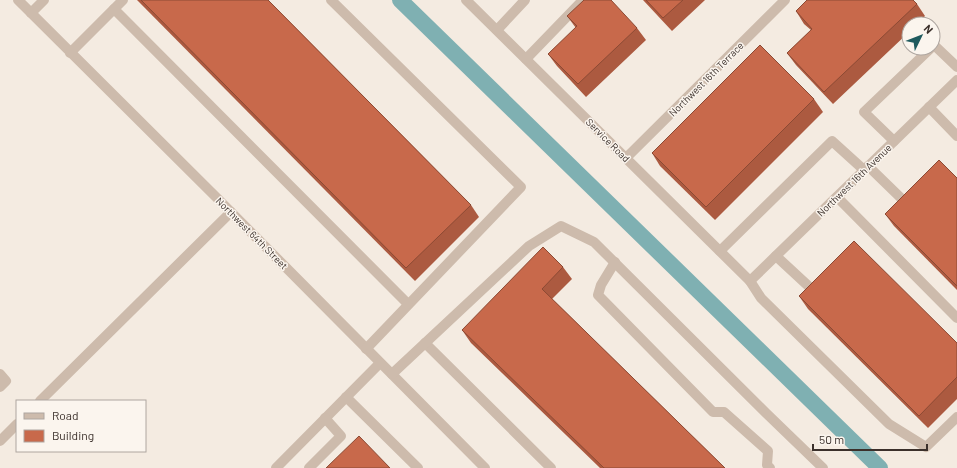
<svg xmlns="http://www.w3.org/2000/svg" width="957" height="468" viewBox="0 0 957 468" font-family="Barlow,sans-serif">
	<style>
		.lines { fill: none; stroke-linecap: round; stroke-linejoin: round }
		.canal { stroke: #7fb0b2; stroke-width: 16 }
		.minor { stroke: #cdbbac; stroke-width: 10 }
		.wall { fill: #ac5a40 }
		.building { fill: #c8694b; stroke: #8c4a34 }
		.labels { text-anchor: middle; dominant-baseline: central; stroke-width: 3; stroke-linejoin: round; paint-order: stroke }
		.street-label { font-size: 10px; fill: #3b302b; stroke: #fbf5ee }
	</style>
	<rect width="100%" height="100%" fill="#f4ebe1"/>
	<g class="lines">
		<path class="canal" d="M400 0 880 468"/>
		<g class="minor">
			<path d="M18 0 216 197 485 468"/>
			<path d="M331 0 521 187 366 349"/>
			<path d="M466 0 750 281 761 298 889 424 926 447 957 417"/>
			<path d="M114 9 408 304"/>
			<path d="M31 13 44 0"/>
			<path d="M497 30 525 0"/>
			<path d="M933 46 934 45 957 67"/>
			<path d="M70 53 123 0"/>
			<path d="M526 59 583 0"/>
			<path d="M929 107 957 136"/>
			<path d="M894 141 864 112 931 48"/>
			<path d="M626 158 785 0"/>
			<path d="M868 166 904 201"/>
			<path d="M837 197 957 318"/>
			<path d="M720 251 832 141 864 170"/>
			<path d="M776 256 817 294"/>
			<path d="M615 262 601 285 598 295 713 412H724L768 451 767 465 770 468"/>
			<path d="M750 281 957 80"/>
			<path d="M425 343 551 468"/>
			<path d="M0 374 6 381 0 387"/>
			<path d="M392 374 529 246 561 226 594 242 766 413 823 468"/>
			<path d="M346 397 418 468"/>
			<path d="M40 401 231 212"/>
			<path d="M0 441 17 424"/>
			<path d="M276 468 380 363"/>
			<path d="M309 468 341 436 325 418"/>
		</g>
	</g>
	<g class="wall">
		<path d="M137 0H268L471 205 479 217 415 281Z"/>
		<path d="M643 0H705L672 31Z"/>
		<path d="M917 4 925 16 917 24H909V32L833 104 796 65 787 53 811 30 804 24 796 11Z"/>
		<path d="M567 16 637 28 646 40 586 97 557 66 548 54 576 28Z"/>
		<path d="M814 99 823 112 715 220 660 166 652 153Z"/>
		<path d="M957 178V290L894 226 885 214Z"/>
		<path d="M563 267 572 279 552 299 725 468H600L471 343 462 330Z"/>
		<path d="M799 296 957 343V399L928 428 808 309Z"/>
	</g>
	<g class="building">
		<path d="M141 0H268L471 205 406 268Z"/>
		<path d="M584 0H611L637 28 578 84 548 54 577 26 567 16Z"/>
		<path d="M646 0H683L663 18Z"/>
		<path d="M807 0H913L917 4 824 92 787 53 812 29 796 11Z"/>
		<path d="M760 45 814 99 706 207 652 153Z"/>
		<path d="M939 160 957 178V286L885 214Z"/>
		<path d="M854 241 957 343V377L919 416 799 296Z"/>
		<path d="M543 247 563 267 542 289 725 468H604L462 330Z"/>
		<path d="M359 436 390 468H326Z"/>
	</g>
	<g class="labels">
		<g class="street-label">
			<text transform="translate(706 79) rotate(-45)">Northwest 16th Terrace</text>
			<text transform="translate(608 140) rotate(45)">Service Road</text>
			<text transform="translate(854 180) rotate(-44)">Northwest 16th Avenue</text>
			<text transform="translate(252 233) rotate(45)">Northwest 64th Street</text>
		</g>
	</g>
	<rect x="16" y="400" width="130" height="52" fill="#fbf5ee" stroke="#aea6a0"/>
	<rect x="24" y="413" width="20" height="6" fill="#cdbbac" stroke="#aea6a0"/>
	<text x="52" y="420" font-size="12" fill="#3b302b">Road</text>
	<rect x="24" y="430" width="20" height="12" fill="#c8694b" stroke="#aea6a0"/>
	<text x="52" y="440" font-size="12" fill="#3b302b">Building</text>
	<g transform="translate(921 36) rotate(47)"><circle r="19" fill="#fbf5ee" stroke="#aea6a0"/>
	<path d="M0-3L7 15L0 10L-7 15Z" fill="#1f5a5e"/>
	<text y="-6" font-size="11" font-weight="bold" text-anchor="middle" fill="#3b302b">N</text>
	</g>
	<path d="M813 444v6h114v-6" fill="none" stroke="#3b302b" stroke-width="2"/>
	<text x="819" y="444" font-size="12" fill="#3b302b" stroke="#fbf5ee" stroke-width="3" paint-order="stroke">50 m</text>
</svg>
